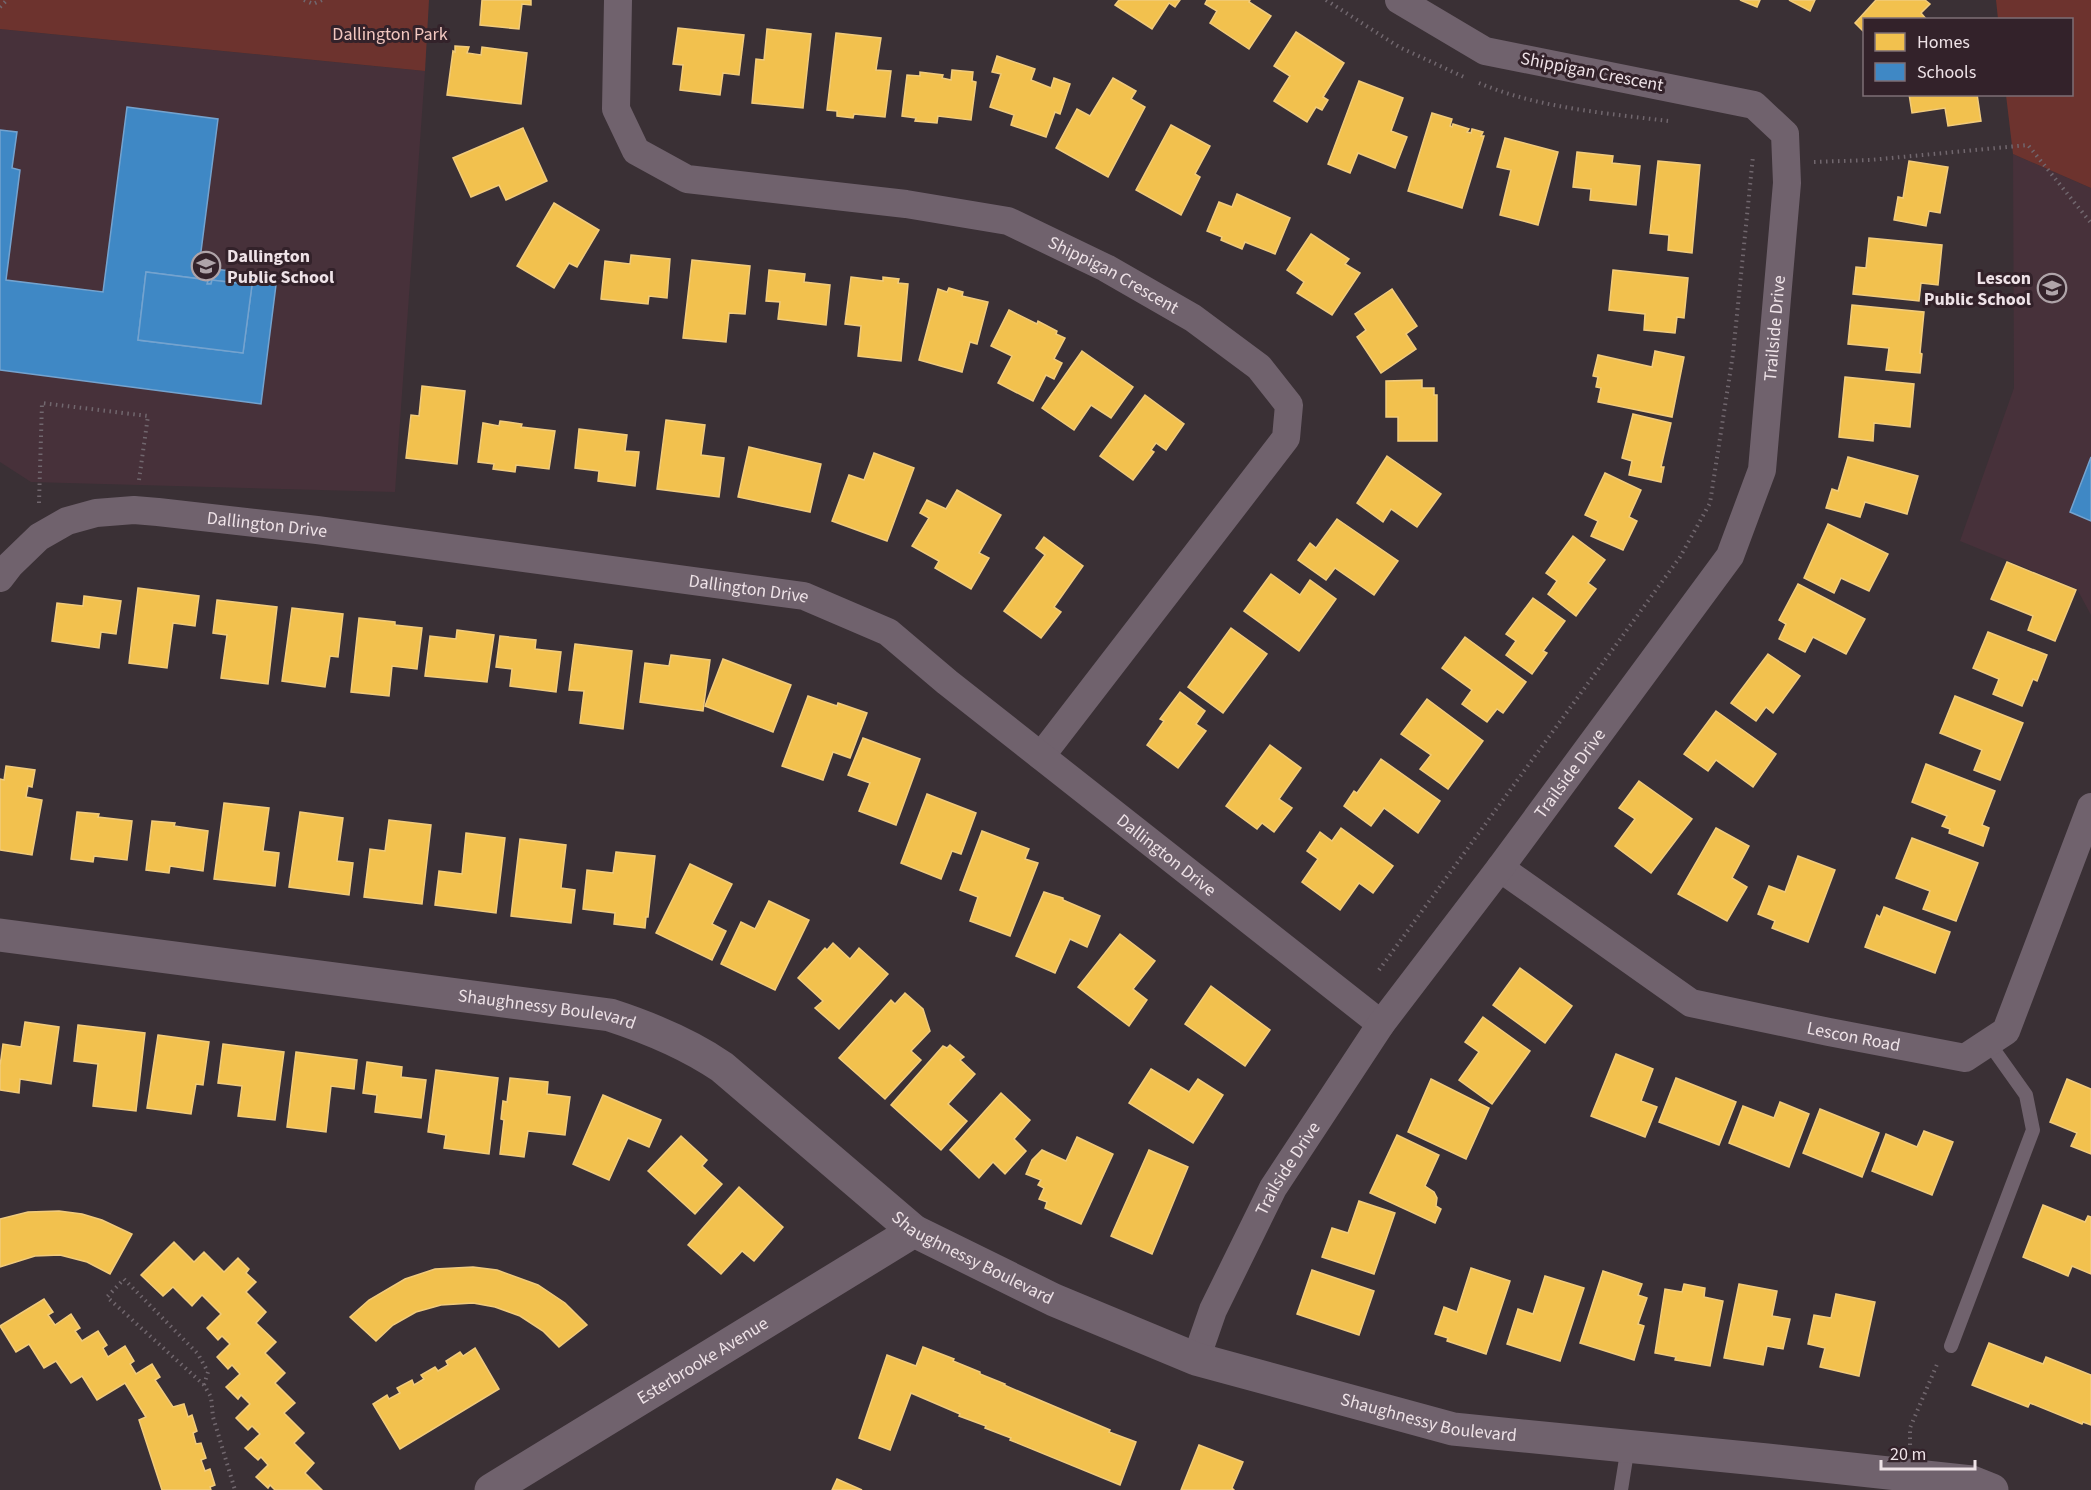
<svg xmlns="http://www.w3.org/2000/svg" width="2091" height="1490" viewBox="0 0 2091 1490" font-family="'Source Sans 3',sans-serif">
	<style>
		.built { fill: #47313a }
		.green { fill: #6d332e }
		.homes { fill: #f2c14e; stroke: #f1cb7c; stroke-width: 1.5 }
		.schools { fill: #3f88c5; stroke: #74a3cf; stroke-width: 1.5; fill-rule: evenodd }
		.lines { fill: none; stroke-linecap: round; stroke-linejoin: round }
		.path { stroke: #71676e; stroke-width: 4; stroke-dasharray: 1.5 4.5; stroke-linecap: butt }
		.service { stroke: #70626d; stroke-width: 14 }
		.minor { stroke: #70626d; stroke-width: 28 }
		.tertiary { stroke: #70626d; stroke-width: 33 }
		.labels { text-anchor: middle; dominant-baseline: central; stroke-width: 6; stroke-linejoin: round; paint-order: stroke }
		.park-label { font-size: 18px; fill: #f2c7c0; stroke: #33222a }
		.street-label { font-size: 18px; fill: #eee2e7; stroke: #33222a }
		.poi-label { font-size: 18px; font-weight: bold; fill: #eee2e7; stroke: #33222a; text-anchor: start }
	</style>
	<rect width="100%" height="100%" fill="#3a3035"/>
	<g class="built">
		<path d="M0 29 425 71 395 492 31 482 0 462Z"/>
		<path d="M2013 154 2091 188V615L2077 589 1960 541 2014 388Z"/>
	</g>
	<g class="green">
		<path d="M0 0H429L425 71 0 29Z"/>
		<path d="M1996 0H2091V188L2013 154 2006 95 2072 94V20L1998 19Z"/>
	</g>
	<g class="homes">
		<path d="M482 0H531V5L522 4 519 29 480 25Z"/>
		<path d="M1119 0H1180L1175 7 1169 3 1152 29 1115 5Z"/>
		<path d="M1207 0H1250L1249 2 1271 16 1249 49 1210 23 1217 11 1205 4Z"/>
		<path d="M1740 0H1760L1757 7Z"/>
		<path d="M1789 0H1815L1810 11Z"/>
		<path d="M1876 0H1925L1930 4 1921 13 1927 20H1864V32L1855 23Z"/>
		<path d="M678 28 744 35 739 75 723 73 720 95 680 90 683 65 673 64Z"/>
		<path d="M767 29 811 34 803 108 752 103 756 59 764 60Z"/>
		<path d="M1296 32 1344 63 1323 97 1328 100 1322 110 1316 107 1307 122 1274 101 1290 76 1274 66Z"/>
		<path d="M836 33 881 38 876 70 891 71 885 117 854 114 853 118 837 116V111L827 110Z"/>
		<path d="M455 46 469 47 467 53 481 55 482 47 527 53 521 104 447 95 453 51 455 52Z"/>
		<path d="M997 56 1035 69 1031 80 1051 88 1054 78 1070 84 1060 114 1055 112 1046 137 1011 125 1014 115 990 107 1001 74 992 72Z"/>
		<path d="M952 70 973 72 972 81 976 82 971 120 938 116 937 123 915 121 916 118 902 116 907 75 920 76V72L943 75 942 78 951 80Z"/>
		<path d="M1113 78 1136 91 1131 99 1145 107 1108 177 1056 148 1077 109 1090 116Z"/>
		<path d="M1359 81 1403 98 1391 131 1407 137 1395 168 1358 153 1350 173 1328 164Z"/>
		<path d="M1909 94H1977L1981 121 1948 126 1945 108 1912 113Z"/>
		<path d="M1432 113 1452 119 1450 126 1452 127 1453 124 1469 129 1467 132 1471 133 1472 129 1483 132 1481 136H1484L1462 208 1408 191Z"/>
		<path d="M1171 125 1210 146 1195 174 1200 177 1181 215 1136 190Z"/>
		<path d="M523 128 547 181 506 200 499 185 471 197 453 158Z"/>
		<path d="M1505 138 1558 152 1538 225 1500 215 1511 170 1497 167Z"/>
		<path d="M1577 152 1613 156 1612 163 1640 166 1636 205 1590 200 1591 189 1573 187Z"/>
		<path d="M1658 161 1700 165 1692 253 1668 250 1669 235 1650 233Z"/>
		<path d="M1909 161 1948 167 1940 213 1929 211 1926 226 1894 220 1898 197 1903 198Z"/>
		<path d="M1237 194 1290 218 1275 254 1245 242 1242 249 1221 240 1222 237 1207 231 1219 202 1232 207Z"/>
		<path d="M554 203 599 230 577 267 569 263 554 288 517 266Z"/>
		<path d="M1311 234 1349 259 1345 264 1360 273 1332 315 1297 293 1304 282 1287 270Z"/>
		<path d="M1869 238 1942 245 1938 285 1921 283 1919 301 1853 294 1856 267 1866 268Z"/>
		<path d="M631 255 670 259 667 298 649 296 648 304 601 299 605 261 630 264Z"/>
		<path d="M692 260 750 266 745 314 729 313 726 342 683 338Z"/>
		<path d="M769 270 805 274 804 282 830 285 826 325 778 319 780 302 766 301Z"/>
		<path d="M1613 270 1688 278 1684 318 1677 317 1675 333 1644 330 1645 314 1609 310Z"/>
		<path d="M851 277 883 281V277L899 279 898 283 908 284 901 361 858 356 861 326 845 324Z"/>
		<path d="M949 288 963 292 962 296 988 302 977 344 970 342 962 372 919 360 938 289 947 292Z"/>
		<path d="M1392 289 1417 326 1406 334 1416 349 1381 373 1357 337 1366 330 1355 314Z"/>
		<path d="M1852 305 1924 312 1920 353 1922 354 1920 373 1886 370 1889 348 1848 344Z"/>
		<path d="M1009 310 1037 324 1038 321 1057 331 1056 334 1065 338 1054 359 1062 363 1054 379 1046 375 1033 401 998 383 1012 356 991 346Z"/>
		<path d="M1082 351 1133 387 1111 418 1091 405 1074 430 1042 408Z"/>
		<path d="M1655 351 1684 357 1672 417 1598 402 1601 388 1596 387 1598 377 1593 376 1598 355 1652 367Z"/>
		<path d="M1845 377 1914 384 1910 427 1874 423 1873 441 1839 437Z"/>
		<path d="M1422 380V388H1434V395H1437V441H1398V417H1386V381Z"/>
		<path d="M422 386 465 391 457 464 406 458 411 415 419 416Z"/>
		<path d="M1145 395 1184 424 1166 450 1156 443 1151 450 1154 452 1133 480 1100 456Z"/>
		<path d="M1633 414 1671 423 1661 467H1664L1661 482 1629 475 1632 461 1622 458Z"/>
		<path d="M666 420 705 425 701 455 724 458 719 497 657 489Z"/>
		<path d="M500 421 522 424 521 427 555 431 549 469 516 465 515 472 493 469 494 464 478 462 483 423 499 426Z"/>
		<path d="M579 429 627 435 625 451 639 452 635 486 598 481 599 471 575 468Z"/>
		<path d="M749 447 821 464 810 512 738 497Z"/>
		<path d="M874 453 914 468 887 541 832 521 849 475 864 480Z"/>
		<path d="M1387 456 1441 494 1417 527 1391 509 1383 522 1357 503Z"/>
		<path d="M1848 457 1918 476 1907 514 1865 502 1860 517 1826 508 1832 489 1838 491Z"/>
		<path d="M1605 473 1641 490 1629 517 1637 521 1623 550 1591 536 1598 521 1585 515Z"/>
		<path d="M957 490 1001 515 979 553 989 558 971 589 935 568 939 561 912 546 929 518 920 513 927 500 946 509Z"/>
		<path d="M1337 519 1398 561 1374 595 1335 568 1326 580 1298 560 1310 543 1316 548Z"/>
		<path d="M1828 524 1888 554 1869 591 1841 578 1834 593 1804 578Z"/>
		<path d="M1573 536 1605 560 1588 583 1596 589 1576 616 1548 594 1557 581 1546 573Z"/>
		<path d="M1044 537 1083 566 1054 607 1061 612 1041 638 1004 611 1045 555 1036 548Z"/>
		<path d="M2007 562 2076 590 2055 641 2028 630 2033 616 1991 599Z"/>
		<path d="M1271 574 1300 595 1310 580 1336 599 1299 651 1244 611Z"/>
		<path d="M1798 584 1865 619 1846 654 1813 637 1805 652 1779 639 1786 624 1779 620Z"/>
		<path d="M138 588 199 596 195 626 173 623 167 668 129 663Z"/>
		<path d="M84 596 121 601 116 634 101 632 99 648 52 641 57 603 83 606Z"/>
		<path d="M1533 598 1565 621 1543 651 1547 653 1532 674 1506 655 1516 641 1506 634Z"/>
		<path d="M217 600 277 607 268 684 221 678 227 635 213 633Z"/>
		<path d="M292 608 343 614 338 657 330 656 325 687 282 681Z"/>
		<path d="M359 618 395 622V625L422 628 417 669 392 666 389 696 351 692Z"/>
		<path d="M1231 628 1267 654 1223 713 1188 687Z"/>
		<path d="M457 630 494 635 487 682 425 676 430 636 456 639Z"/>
		<path d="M1988 632 2047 655 2037 681 2033 679 2022 706 1993 694 1999 679 1973 668Z"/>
		<path d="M500 636 536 640 535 649 561 652 556 692 510 686 512 669 496 667Z"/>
		<path d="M1465 637 1526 682 1503 713 1497 709 1487 722 1462 704 1472 690 1442 668Z"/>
		<path d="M575 644 632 651 623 729 580 723 584 691 569 690Z"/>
		<path d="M1768 654 1800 676 1773 713 1766 707 1756 721 1731 703Z"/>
		<path d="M671 655 710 660 703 711 640 702 645 663 669 666Z"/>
		<path d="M723 659 791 685 773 732 705 706Z"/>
		<path d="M1180 692 1205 711 1196 724 1206 731 1178 768 1147 745 1164 721 1160 719Z"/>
		<path d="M808 696 837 706 838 703 867 713 850 758 833 752 823 780 782 766Z"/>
		<path d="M1955 696 2023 723 2000 780 1974 770 1982 750 1940 733Z"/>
		<path d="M1427 699 1483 741 1448 789 1420 769 1431 755 1401 734Z"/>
		<path d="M1716 711 1776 754 1753 787 1716 760 1708 771 1684 754Z"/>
		<path d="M863 738 920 759 896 825 859 811 870 783 848 775Z"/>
		<path d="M1270 745 1301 768 1279 799 1292 808 1274 832 1262 823 1257 829 1226 806Z"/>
		<path d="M1381 759 1440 801 1418 833 1384 808 1371 826 1344 806 1354 791 1357 793Z"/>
		<path d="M1926 764 1995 791 1982 825 1989 828 1983 846 1949 833 1950 829 1942 826 1947 816 1912 802Z"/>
		<path d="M6 766 35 770 32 787 28 786 26 797 42 800 32 855 0 850V779L4 780Z"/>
		<path d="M1639 781 1692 819 1651 873 1615 846 1635 819 1619 808Z"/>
		<path d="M927 794 976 813 961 854 952 851 941 879 901 863Z"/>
		<path d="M224 803 269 808 263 851 279 853 275 886 214 879Z"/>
		<path d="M77 812 99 814 98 817 132 821 127 860 94 856 93 862 71 859Z"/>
		<path d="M300 812 343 818 337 861 353 863 349 895 289 887Z"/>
		<path d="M389 820 431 825 422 904 364 897 370 849 385 851Z"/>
		<path d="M152 821 175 823 174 826 208 831 203 871 170 866 169 873 146 870Z"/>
		<path d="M1341 828 1393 866 1373 893 1359 883 1340 910 1302 882 1318 859 1307 851 1320 832 1332 841Z"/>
		<path d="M1716 828 1749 846 1732 878 1747 887 1727 921 1678 894Z"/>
		<path d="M982 831 1029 849 1025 859 1038 863 1010 936 970 921 978 897 960 890Z"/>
		<path d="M466 833 505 838 496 913 435 905 439 871 462 874Z"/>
		<path d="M1912 838 1978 863 1956 921 1923 909 1930 891 1896 878Z"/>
		<path d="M520 839 566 845 561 888 575 890 571 923 511 916Z"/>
		<path d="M616 852 655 856 648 917H646L645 928 614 924 615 913 583 909 587 870 613 873Z"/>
		<path d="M1798 856 1835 870 1808 942 1772 928 1775 921 1758 914 1769 886 1785 892Z"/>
		<path d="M690 864 732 884 712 924 726 931 712 960 656 933Z"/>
		<path d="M1044 892 1063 898V900L1100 916 1087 947 1070 939 1055 973 1016 956Z"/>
		<path d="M769 901 809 920 775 990 721 964 741 922 755 929Z"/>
		<path d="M1884 907 1950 932 1935 973 1865 947 1877 915 1880 917Z"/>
		<path d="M1120 934 1155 961 1133 989 1147 1000 1129 1026 1078 987Z"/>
		<path d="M833 943 850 959 859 948 888 974 839 1029 815 1008 823 1001 798 978 825 948 827 950Z"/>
		<path d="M1520 968 1572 1006 1545 1043 1493 1005Z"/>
		<path d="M1211 986 1270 1030 1245 1066 1185 1024Z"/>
		<path d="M905 993 923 1009 930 1031 911 1051 921 1060 885 1099 839 1058 891 1000 895 1004Z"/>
		<path d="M1483 1017 1530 1051 1492 1104 1459 1080 1479 1052 1465 1042Z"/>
		<path d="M25 1022 59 1027 51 1084 20 1079 19 1093 0 1090V1066L3 1044 21 1047Z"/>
		<path d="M78 1025 145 1033 136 1111 93 1106 98 1064 74 1061Z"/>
		<path d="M158 1035 209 1042 203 1085 196 1084 191 1114 147 1108Z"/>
		<path d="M223 1044 284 1052 275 1120 238 1116 242 1086 218 1083Z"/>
		<path d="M950 1045 964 1057 960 1060 975 1074 948 1104 967 1121 941 1150 891 1105 943 1046 947 1048Z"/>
		<path d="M296 1052 357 1060 354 1089 331 1086 326 1132 287 1127Z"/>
		<path d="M1616 1054 1653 1069 1641 1101 1657 1107 1645 1137 1591 1116Z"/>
		<path d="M367 1062 402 1067 401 1077 426 1080 421 1118 375 1112 377 1095 363 1093Z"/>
		<path d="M1151 1069 1189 1092 1198 1079 1223 1095 1193 1143 1129 1103Z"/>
		<path d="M436 1070 498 1078 489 1154 444 1148 446 1135 428 1132Z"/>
		<path d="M510 1078 548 1082 547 1094 570 1097 565 1135 528 1131 524 1157 500 1154 504 1120 501 1119 503 1101 507 1102Z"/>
		<path d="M1676 1078 1736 1102 1719 1145 1659 1122Z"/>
		<path d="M1431 1079 1489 1108 1466 1159 1408 1132Z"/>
		<path d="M2067 1079 2091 1089V1154L2071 1146 2077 1133 2050 1122Z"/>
		<path d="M1001 1093 1030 1120 1014 1139 1026 1151 1005 1174 993 1162 979 1178 950 1150Z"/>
		<path d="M603 1095 661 1120 649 1147 628 1138 609 1180 573 1164Z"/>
		<path d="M1780 1102 1809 1114 1789 1167 1729 1143 1743 1106 1774 1118Z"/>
		<path d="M1820 1109 1879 1133 1862 1177 1803 1153Z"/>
		<path d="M1924 1131 1953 1142 1932 1195 1872 1171 1886 1134 1917 1147Z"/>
		<path d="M1397 1135 1439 1155 1425 1186 1434 1192 1437 1198 1436 1206 1441 1209 1435 1223 1370 1193Z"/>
		<path d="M681 1136 707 1160 702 1166 722 1184 695 1214 648 1171Z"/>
		<path d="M1077 1137 1113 1154 1081 1224 1045 1208 1047 1202 1039 1199 1044 1188 1038 1185 1041 1180 1026 1174 1032 1160 1042 1150 1066 1161Z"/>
		<path d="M1149 1150 1188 1167 1152 1254 1111 1236Z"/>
		<path d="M739 1187 783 1227 754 1261 742 1251 721 1274 688 1245Z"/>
		<path d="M1359 1201 1395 1213 1374 1274 1322 1257 1332 1228 1348 1233Z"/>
		<path d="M2043 1205 2085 1222 2088 1216 2091 1217V1274L2072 1266 2068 1276 2023 1257Z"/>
		<path d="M59 1211 82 1214 102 1220 132 1234 110 1274 87 1262 60 1255 35 1256 0 1267V1219L28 1212Z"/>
		<path d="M174 1242 194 1262 204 1252 224 1272 238 1258 249 1269 246 1273 256 1282 246 1292 266 1312 256 1323 276 1342 265 1353 285 1373 275 1383 295 1403 284 1413 304 1433 294 1443 314 1463 305 1473 322 1490H275L270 1485 268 1488 256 1477 268 1465 261 1457 258 1460 245 1448 260 1434 252 1426 248 1430 236 1418 250 1404 241 1395 238 1399 226 1387 240 1374 232 1365 228 1369 217 1357 230 1344 222 1336 218 1340 207 1328 221 1314 202 1295 192 1306 173 1287 163 1296 141 1275Z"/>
		<path d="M473 1267 497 1270 538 1285 565 1303 587 1325 559 1347 543 1331 520 1316 495 1307 473 1303 441 1305 416 1312 393 1325 376 1341 350 1317 369 1300 405 1279 435 1269Z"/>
		<path d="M1471 1268 1510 1281 1486 1354 1447 1341 1448 1338 1435 1334 1444 1307 1457 1312Z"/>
		<path d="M1312 1270 1374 1291 1359 1335 1297 1314Z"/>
		<path d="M1603 1271 1642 1284 1638 1295 1647 1298 1638 1324 1644 1326 1634 1360 1580 1343Z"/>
		<path d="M1545 1276 1584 1288 1560 1361 1507 1344 1518 1309 1533 1314Z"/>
		<path d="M1684 1284 1705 1288 1704 1297 1723 1301 1710 1366 1675 1360 1676 1357 1655 1353 1665 1289 1682 1292Z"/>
		<path d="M1739 1284 1777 1291 1772 1316 1790 1319 1783 1349 1767 1346 1763 1365 1724 1358Z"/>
		<path d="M1836 1294 1875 1302 1859 1376 1820 1367 1825 1348 1808 1344 1814 1315 1831 1318Z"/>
		<path d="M44 1299 53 1312 48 1315 55 1325 71 1314 80 1328 75 1331 82 1341 98 1331 107 1345 103 1348 108 1357 125 1346 134 1361 130 1364 136 1374 152 1364 160 1377 155 1380 173 1407 184 1404 188 1417 192 1415 197 1431 193 1433 196 1444 201 1443 206 1458 201 1460 205 1471 210 1469 215 1485 210 1487 211 1490H162L139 1420 146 1417 125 1383 97 1400 82 1376 71 1383 56 1361 44 1368 29 1344 16 1352 0 1326Z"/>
		<path d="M1989 1343 2043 1364 2046 1357 2091 1375V1425L2083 1422 2082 1424 2030 1403 2028 1407 1972 1385Z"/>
		<path d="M923 1347 954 1359 953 1361 980 1372V1374L1005 1384 1004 1385 1110 1430 1109 1432 1136 1442 1120 1485 1010 1440 1011 1438 985 1428 986 1426 959 1416 960 1414 911 1393 890 1450 859 1438 887 1355 916 1366Z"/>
		<path d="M475 1348 499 1389 400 1449 373 1404 387 1395 389 1399 400 1393 397 1388 412 1380 414 1385 424 1379 421 1375 435 1367 438 1371 448 1365 446 1361 460 1352 463 1356Z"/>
		<path d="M1199 1445 1243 1462 1232 1488 1234 1490H1181Z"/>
		<path d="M837 1479 862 1490H832Z"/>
	</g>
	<g class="schools">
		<path d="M127 107 218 119 199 267 277 277 261 404 0 370V130L17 132 12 168 20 170 6 280 103 292ZM146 272 208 280 207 284H211L212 280 252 285 243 353 138 340Z"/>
		<path d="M146 272 208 280 207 284H211L212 280 252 285 243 353 138 340Z"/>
		<path d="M2091 457V521L2070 512Z"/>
	</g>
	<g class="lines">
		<g class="path">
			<path d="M304 0 313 4 322 0"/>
			<path d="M1326 0 1399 47 1464 77"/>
			<path d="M0 7 7 0"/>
			<path d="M1479 83C1538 108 1605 113 1668 121"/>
			<path d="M1814 162 1870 160 2028 145 2091 223"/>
			<path d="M39 503 42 403 148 416 139 480"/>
			<path d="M1379 970 1680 557 1710 503 1733 354 1753 156"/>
			<path d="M204 1385 208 1372 198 1354 124 1279 107 1297 204 1385 211 1397 213 1417 235 1490"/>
			<path d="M1910 1445V1428L1938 1362"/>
		</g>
		<g class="service">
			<path d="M1951 1346 2033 1130 2026 1095 1989 1043"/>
			<path d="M1621 1490 1628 1446"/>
		</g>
		<g class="minor">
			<path id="s1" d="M618 0 616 109 636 151 687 179 906 204 1008 221 1106 268 1193 318 1259 367 1289 405 1286 438 1041 756"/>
			<path id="s2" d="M0 578 10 565 39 537 67 521 96 513 134 510 158 512 317 530 804 596 888 632 947 682 1381 1024"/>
			<path id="s3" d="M1500 868 1691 1003 1829 1032 1965 1058 2006 1031 2091 807"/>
			<path id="s4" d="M1196 1359 1213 1310 1273 1188 1381 1024 1500 868 1730 556 1762 470 1787 183 1785 134 1754 105 1485 51 1399 0"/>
		</g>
		<g class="tertiary">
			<path id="s5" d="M0 935 610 1015C650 1028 687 1043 722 1067L914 1231 1054 1300 1196 1359 1453 1429 1767 1460 1972 1482 1992 1490"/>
			<path id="s6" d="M491 1490 914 1231"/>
		</g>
	</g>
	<defs>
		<g id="school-ring" transform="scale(1.5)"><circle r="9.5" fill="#33222a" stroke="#afa4a9" stroke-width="1.5"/><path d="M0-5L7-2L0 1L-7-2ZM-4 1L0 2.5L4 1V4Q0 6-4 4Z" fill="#afa4a9"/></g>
	</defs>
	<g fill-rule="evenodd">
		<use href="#school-ring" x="206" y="266"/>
		<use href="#school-ring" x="2052" y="288"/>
	</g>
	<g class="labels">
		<g class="park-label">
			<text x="390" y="34">Dallington Park</text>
		</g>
		<g class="street-label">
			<text transform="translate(1592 72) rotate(11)">Shippigan Crescent</text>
			<text stroke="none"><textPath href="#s1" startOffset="656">Shippigan Crescent</textPath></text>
			<text stroke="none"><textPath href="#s4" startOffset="1202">Trailside Drive</textPath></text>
			<text stroke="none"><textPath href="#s2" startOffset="291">Dallington Drive</textPath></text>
			<text stroke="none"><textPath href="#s2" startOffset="777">Dallington Drive</textPath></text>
			<text stroke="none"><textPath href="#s4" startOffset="698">Trailside Drive</textPath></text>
			<text stroke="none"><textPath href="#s2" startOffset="1281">Dallington Drive</textPath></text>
			<text stroke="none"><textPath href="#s5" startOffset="552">Shaughnessy Boulevard</textPath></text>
			<text stroke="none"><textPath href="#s3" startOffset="400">Lescon Road</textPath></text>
			<text stroke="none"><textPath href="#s4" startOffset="212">Trailside Drive</textPath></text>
			<text stroke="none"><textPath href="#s5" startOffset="1056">Shaughnessy Boulevard</textPath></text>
			<text stroke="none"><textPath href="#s6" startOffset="248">Esterbrooke Avenue</textPath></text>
			<text stroke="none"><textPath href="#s5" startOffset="1542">Shaughnessy Boulevard</textPath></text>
		</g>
		<g class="poi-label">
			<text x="227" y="256">Dallington<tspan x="227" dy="21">Public School</tspan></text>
			<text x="2031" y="278" text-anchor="end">Lescon<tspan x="2031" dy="21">Public School</tspan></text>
		</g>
	</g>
	<rect x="1863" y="18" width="210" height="78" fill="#33222a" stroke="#7e6f76" stroke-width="1.5"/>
	<rect x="1875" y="33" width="30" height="18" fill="#f2c14e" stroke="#7e6f76" stroke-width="1.5"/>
	<text x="1917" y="48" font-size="18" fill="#eee2e7">Homes</text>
	<rect x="1875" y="63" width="30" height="18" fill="#3f88c5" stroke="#7e6f76" stroke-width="1.5"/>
	<text x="1917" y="78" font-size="18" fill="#eee2e7">Schools</text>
	<path d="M1881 1460v9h94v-9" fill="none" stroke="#eee2e7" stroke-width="3"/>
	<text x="1890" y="1460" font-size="18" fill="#eee2e7" stroke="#33222a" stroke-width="4.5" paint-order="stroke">20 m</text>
</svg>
